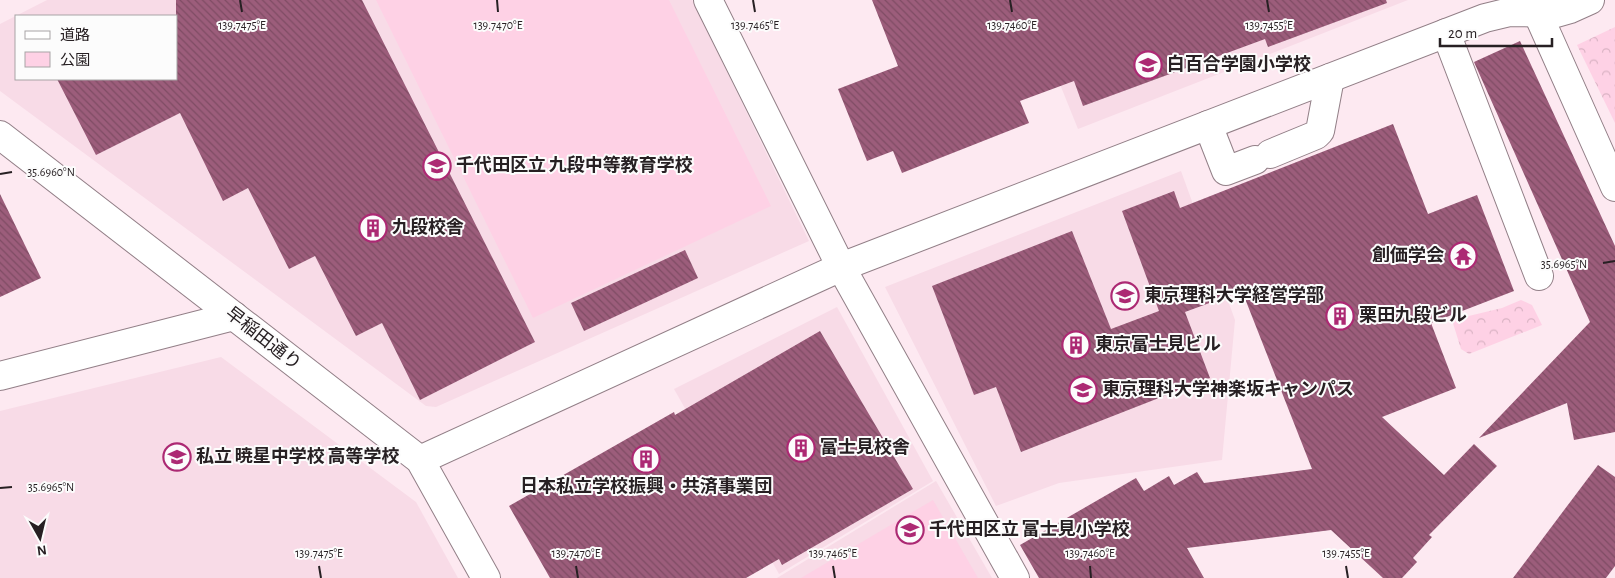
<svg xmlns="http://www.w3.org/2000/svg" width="1615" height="578" viewBox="0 0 1615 578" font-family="'Alegreya Sans','Noto Sans JP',sans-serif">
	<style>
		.built { fill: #f8dbe7; fill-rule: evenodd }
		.green { fill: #fed1e5 }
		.forest { fill: url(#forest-crowns) }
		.building { fill: url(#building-back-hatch) }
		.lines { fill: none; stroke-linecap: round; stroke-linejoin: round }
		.minor-casing { stroke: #927f87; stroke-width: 30 }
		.minor { stroke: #fff; stroke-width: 28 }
		.ticks { fill: none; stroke: #272023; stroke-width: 2 }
		.labels { text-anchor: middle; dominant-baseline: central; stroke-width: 4; stroke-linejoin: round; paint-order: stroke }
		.poi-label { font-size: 18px; font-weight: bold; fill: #272023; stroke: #fcfcfc; text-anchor: start }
		.street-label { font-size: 18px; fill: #272023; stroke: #fcfcfc }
		.ticks-label { font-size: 12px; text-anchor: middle; fill: #272023; stroke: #fcfcfc; stroke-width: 4; stroke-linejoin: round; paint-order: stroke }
	</style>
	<defs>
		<pattern id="forest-crowns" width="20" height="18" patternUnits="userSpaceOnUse" patternTransform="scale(1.25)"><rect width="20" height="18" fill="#fed1e5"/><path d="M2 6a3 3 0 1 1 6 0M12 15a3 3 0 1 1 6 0" fill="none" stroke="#dab3c4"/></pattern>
		<pattern id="building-back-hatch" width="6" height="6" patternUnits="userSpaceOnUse" patternTransform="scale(1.25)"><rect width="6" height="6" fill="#9c5d7b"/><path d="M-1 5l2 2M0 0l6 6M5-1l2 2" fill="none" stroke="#7f4c64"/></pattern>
	</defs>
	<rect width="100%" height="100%" fill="#fde9f1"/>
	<g class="built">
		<path d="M47 0H692L809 241 436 407 426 406 0 91V24ZM16 16H176V79H16Z"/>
		<path d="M1026 0H1408L1078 129Z"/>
		<path d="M1181 171 1235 320 1222 460 1059 483 996 506 885 287Z"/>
		<path d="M837 307 933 481 779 574 674 389Z"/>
		<path d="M221 357 416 502 458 578H0V411Z"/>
		<path d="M936 481 992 578H777Z"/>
	</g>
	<g class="green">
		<path d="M376 0H669L771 206 533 318Z"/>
		<path d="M933 500 978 578H801Z"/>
	</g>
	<g class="forest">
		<path d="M1615 27V123L1577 45Z"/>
		<path d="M1521 300 1532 305 1542 325 1469 354 1461 349 1452 320 1502 308Z"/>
	</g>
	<g class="building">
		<path d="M176 0H362L535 342 420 400 382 323 356 336 315 256 289 269 248 188 223 201 180 113 96 155 57 79H176Z"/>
		<path d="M872 0H1386L1387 3 1268 47 1265 39 1083 106 1074 81 1020 101 1029 123 902 173 893 151 867 161 838 89 898 66Z"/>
		<path d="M1520 41 1615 246V432L1574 440 1567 403 1479 438 1590 322 1474 62Z"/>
		<path d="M1393 124 1428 214 1477 195 1514 291 1431 323 1456 388 1382 417 1444 475 1474 444 1497 466 1429 535 1432 537 1413 558 1417 562 1402 578H1383L1331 530 1187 548 1204 578H1039L1020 545 1136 478 1144 491 1169 476 1174 485 1197 472 1204 483 1312 469 1242 291 1185 312 1210 378 1021 452 996 387 974 395 932 286 1072 231 1111 329 1159 311 1122 211 1174 191 1180 208Z"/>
		<path d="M0 194 41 278 0 297Z"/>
		<path d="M685 250 698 278 584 331 571 303Z"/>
		<path d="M820 331 913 489 782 565 779 559 746 578H550L509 506 674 412 675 415Z"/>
		<path d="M1598 465 1615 477V566L1606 578H1513Z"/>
	</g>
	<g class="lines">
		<g class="minor-casing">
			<g id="minor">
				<path d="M708 0 841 267 1015 578"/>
				<path d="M1537 12 1615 187"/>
				<path d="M1446 33 1539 276"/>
				<path d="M1208 125 1226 171 1255 160"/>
				<path d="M0 135 420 460 486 578"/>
				<path d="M1270 154 1316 135 1320 131 1330 78"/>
				<path d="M0 376 234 316"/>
				<path d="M420 460 841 267 1485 18 1510 12 1556 13 1570 9 1590 0"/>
			</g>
		</g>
		<use href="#minor" class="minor"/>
	</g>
	<path class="ticks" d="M240 0 242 12M497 0 498 12M753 0 755 12M1010 0 1012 12M1267 0 1269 12M0 174 12 172M1603 263 1615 261M0 488 12 487M319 566 321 578M576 566 578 578M833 566 835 578M1090 566 1091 578M1346 566 1348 578"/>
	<defs>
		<g id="school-ring" transform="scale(1.4375)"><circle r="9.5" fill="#fcfcfc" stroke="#ac2973" stroke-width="1.5"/><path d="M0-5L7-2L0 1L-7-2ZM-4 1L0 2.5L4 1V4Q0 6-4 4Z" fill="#ac2973"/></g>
		<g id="building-ring" transform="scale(1.4375)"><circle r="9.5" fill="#fcfcfc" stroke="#ac2973" stroke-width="1.5"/><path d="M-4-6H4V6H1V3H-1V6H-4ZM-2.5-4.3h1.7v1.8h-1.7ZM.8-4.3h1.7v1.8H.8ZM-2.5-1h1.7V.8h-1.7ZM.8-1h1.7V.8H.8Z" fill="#ac2973"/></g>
		<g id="temple-ring" transform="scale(1.4375)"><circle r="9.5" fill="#fcfcfc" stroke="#ac2973" stroke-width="1.5"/><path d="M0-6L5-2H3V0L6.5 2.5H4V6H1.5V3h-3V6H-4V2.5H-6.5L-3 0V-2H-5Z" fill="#ac2973"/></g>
		<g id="university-ring" transform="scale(1.4375)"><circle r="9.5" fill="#fcfcfc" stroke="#ac2973" stroke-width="1.5"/><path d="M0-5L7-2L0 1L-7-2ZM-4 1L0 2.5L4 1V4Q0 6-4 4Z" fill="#ac2973"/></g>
	</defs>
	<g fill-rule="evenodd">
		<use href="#school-ring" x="1148" y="65"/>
		<use href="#school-ring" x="437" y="166"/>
		<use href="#building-ring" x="373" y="228"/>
		<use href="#temple-ring" x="1463" y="256"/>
		<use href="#university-ring" x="1125" y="296"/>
		<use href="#building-ring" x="1340" y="316"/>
		<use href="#building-ring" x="1076" y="345"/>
		<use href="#university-ring" x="1083" y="390"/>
		<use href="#building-ring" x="801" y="448"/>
		<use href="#school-ring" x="177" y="457"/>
		<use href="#building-ring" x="646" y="459"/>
		<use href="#school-ring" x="910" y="530"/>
	</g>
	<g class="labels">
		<g class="poi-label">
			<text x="1167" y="65">白百合学園小学校</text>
			<text x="456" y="166">千代田区立 九段中等教育学校</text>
			<text x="392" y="228">九段校舎</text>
			<text x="1444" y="256" text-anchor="end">創価学会</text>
			<text x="1144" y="296">東京理科大学経営学部</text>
			<text x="1359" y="316">栗田九段ビル</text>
			<text x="1095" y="345">東京富士見ビル</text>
			<text x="1102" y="390">東京理科大学神楽坂キャンパス</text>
			<text x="820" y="448">富士見校舎</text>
			<text x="196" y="457">私立 暁星中学校 高等学校</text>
			<text x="646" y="487" text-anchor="middle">日本私立学校振興・共済事業団</text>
			<text x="929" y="530">千代田区立 富士見小学校</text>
		</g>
		<g class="street-label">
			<text transform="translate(263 339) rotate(38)">早稲田通り</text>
		</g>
	</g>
	<g class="ticks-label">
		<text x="242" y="29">139.7475°E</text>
		<text x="498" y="29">139.7470°E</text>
		<text x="755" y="29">139.7465°E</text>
		<text x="1012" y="29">139.7460°E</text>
		<text x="1269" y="29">139.7455°E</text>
		<text x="51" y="176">35.6960°N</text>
		<text x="1564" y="268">35.6965°N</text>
		<text x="51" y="491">35.6965°N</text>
		<text x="319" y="557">139.7475°E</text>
		<text x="576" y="557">139.7470°E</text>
		<text x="833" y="557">139.7465°E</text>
		<text x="1090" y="557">139.7460°E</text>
		<text x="1346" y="557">139.7455°E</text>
	</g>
	<rect x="15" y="15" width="162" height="65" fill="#fcfcfc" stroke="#a7a4a5"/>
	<rect x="25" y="31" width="25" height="8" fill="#ffffff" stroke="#a7a4a5"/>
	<text x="60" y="40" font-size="15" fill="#272023">道路</text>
	<rect x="25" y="52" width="25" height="15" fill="#fed1e5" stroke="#a7a4a5"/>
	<text x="60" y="65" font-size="15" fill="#272023">公園</text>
	<g transform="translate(40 538) rotate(172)" stroke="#fcfcfc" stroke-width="4" paint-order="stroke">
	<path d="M0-4L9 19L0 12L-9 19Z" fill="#272023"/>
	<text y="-8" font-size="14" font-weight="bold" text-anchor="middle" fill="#272023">N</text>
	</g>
	<path d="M1440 38v8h112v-8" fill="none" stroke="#272023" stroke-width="2.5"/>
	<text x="1448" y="38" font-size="15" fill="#272023" stroke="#fcfcfc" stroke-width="4" paint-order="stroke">20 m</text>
</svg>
